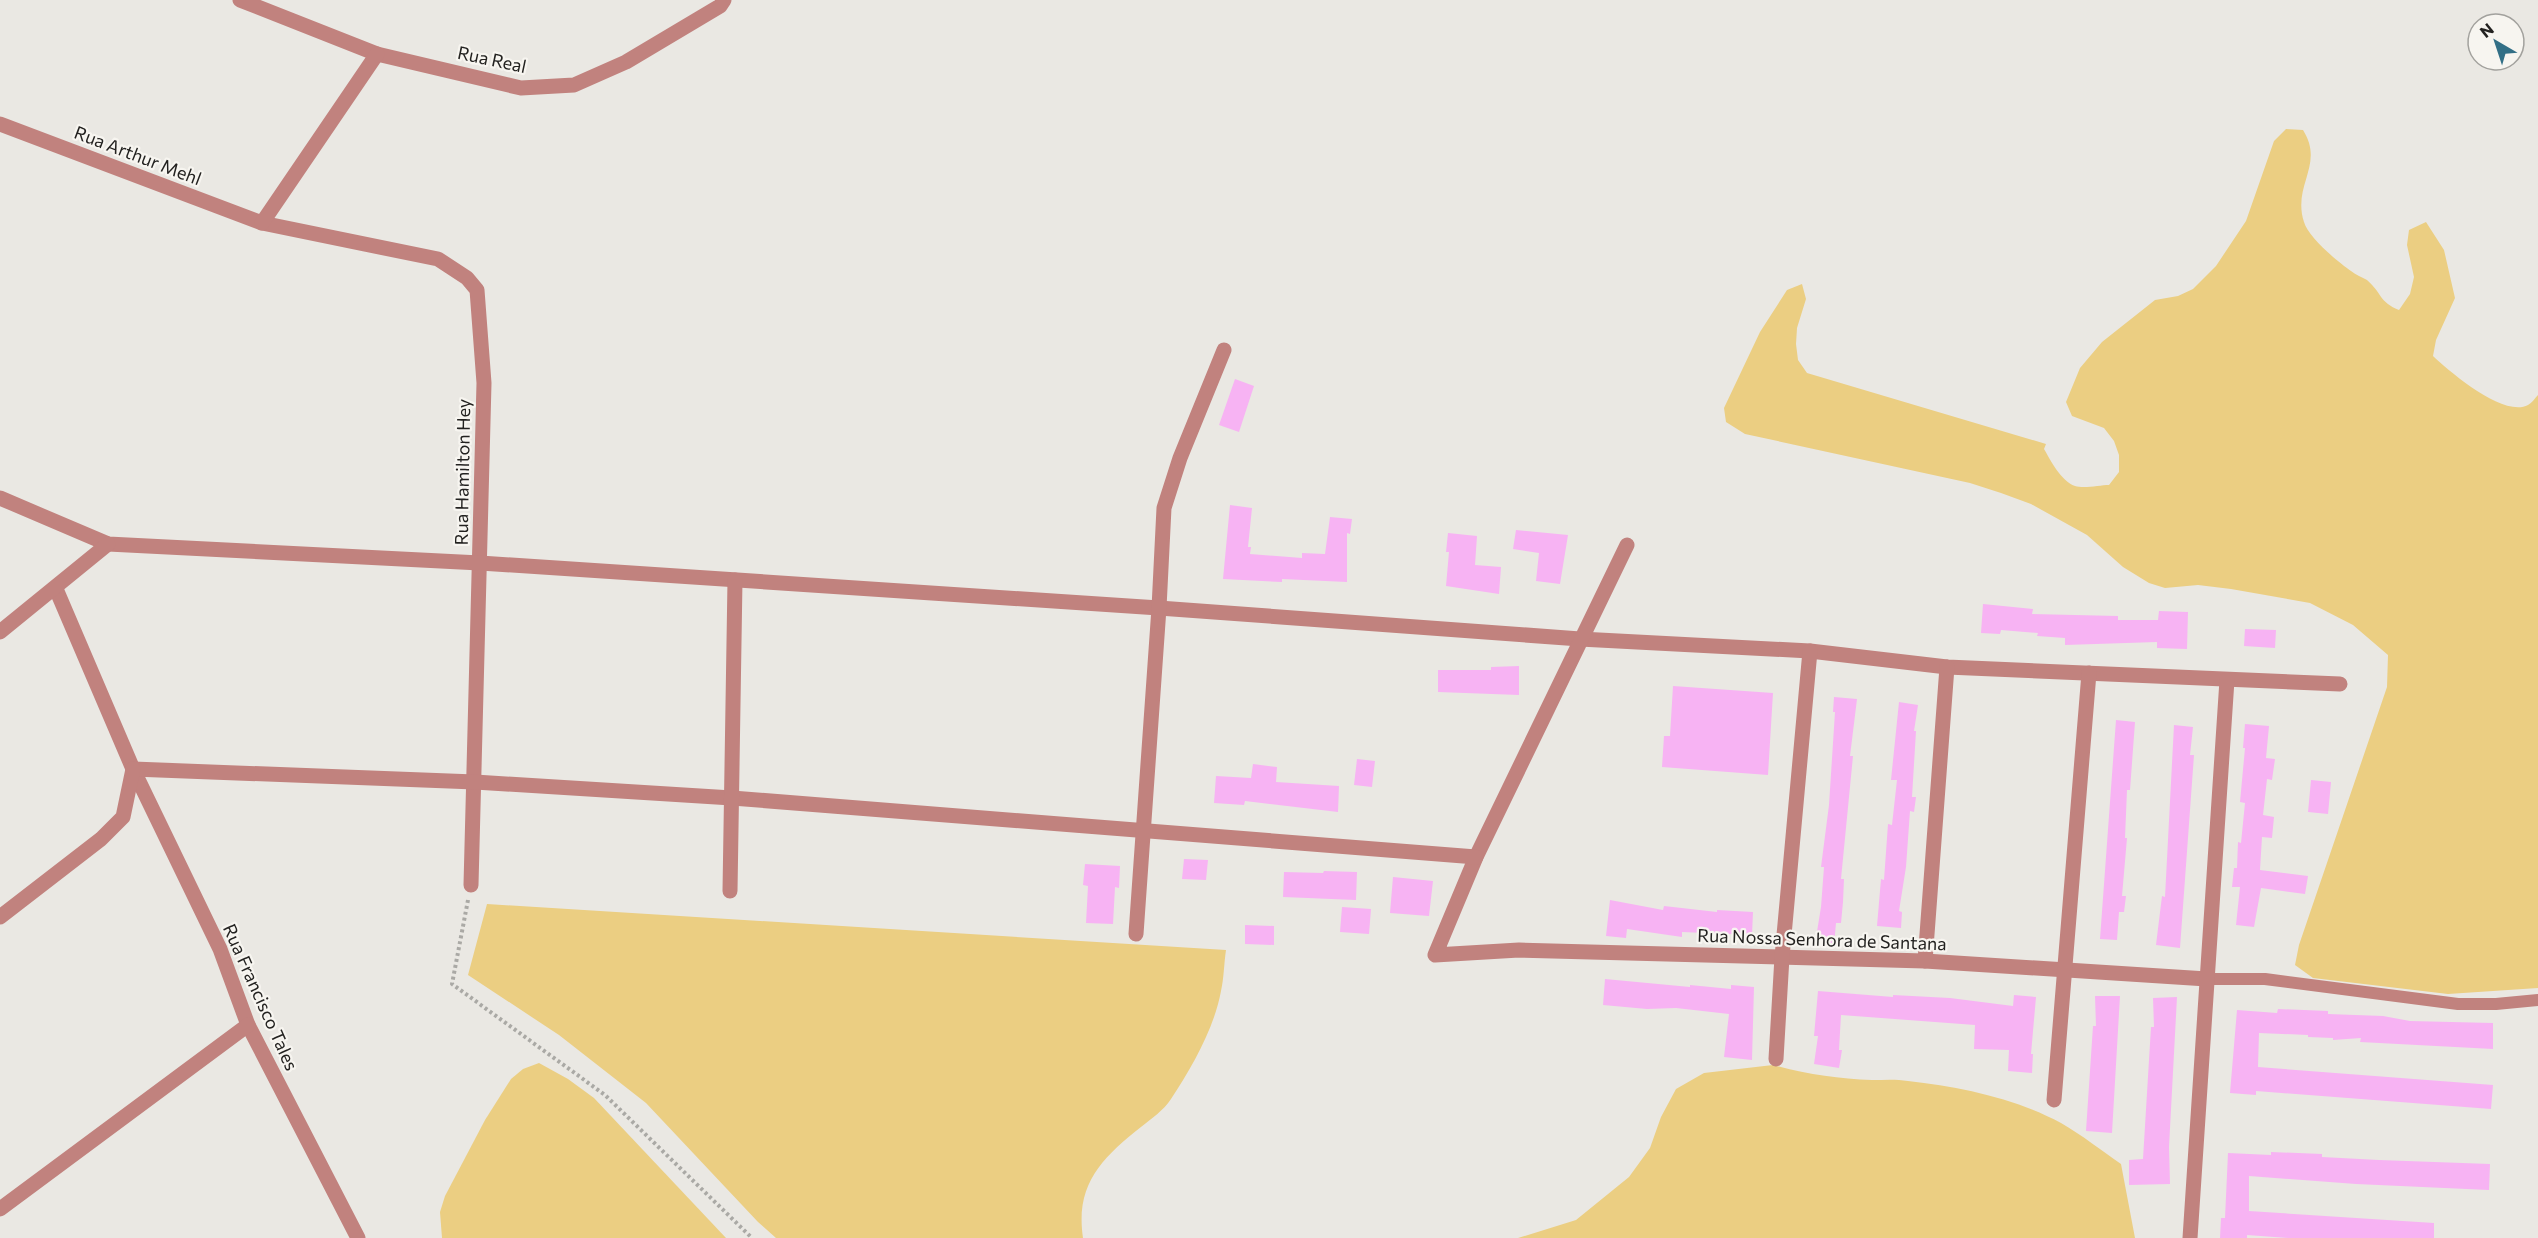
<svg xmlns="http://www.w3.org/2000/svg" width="2538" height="1238" viewBox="0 0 2538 1238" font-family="Commissioner,sans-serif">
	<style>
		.green { fill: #ebce82 }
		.building { fill: #f7b3f3 }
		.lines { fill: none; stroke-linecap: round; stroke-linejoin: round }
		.path { stroke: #aaa9a5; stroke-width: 4; stroke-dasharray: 3 3; stroke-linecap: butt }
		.service { stroke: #c1827e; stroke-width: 12 }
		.minor { stroke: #c1827e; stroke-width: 15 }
		.labels { text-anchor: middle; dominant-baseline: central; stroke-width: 4.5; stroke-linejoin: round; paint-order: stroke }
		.street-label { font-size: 18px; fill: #232220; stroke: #f7f5f0 }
	</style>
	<rect width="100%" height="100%" fill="#eae8e3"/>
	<g class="green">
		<path d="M2286 129 2303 130C2325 165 2292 185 2304 222 2308 237 2338 262 2351 271 2356 275 2362 277 2367 280 2382 293 2379 302 2399 310L2410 294 2414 277 2407 245 2409 230 2426 222 2444 250 2455 298 2436 340 2433 356C2450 372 2504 418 2528 405 2532 403 2535 398 2538 395V988L2448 994 2313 978 2295 965 2299 945 2387 687 2388 655 2353 625 2310 603 2231 589 2198 585 2165 588 2149 583 2123 567 2087 535 2031 504 2001 493 1970 483 1745 434 1726 422 1724 408 1760 332 1787 290 1802 284 1806 299 1797 328 1796 344 1798 360 1807 373 2046 444 2044 449C2051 461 2061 481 2075 486 2084 489 2100 485 2109 485L2119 472V455L2114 441 2104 428 2072 416 2066 402 2080 368 2102 342 2155 300 2178 296 2193 289 2216 266 2246 221 2274 141Z"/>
		<path d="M487 904 1226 950C1224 963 1224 978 1221 991 1214 1029 1192 1067 1171 1099 1164 1110 1151 1119 1141 1127 1102 1158 1075 1184 1083 1238H776L758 1222 646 1103 559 1035 468 975Z"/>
		<path d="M539 1063 568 1079 594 1098 726 1238H442L440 1212 445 1196 485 1120 511 1079 523 1069Z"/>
		<path d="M1773 1065C1806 1074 1838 1079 1872 1080 1884 1080 1896 1079 1908 1081 1960 1087 2015 1098 2061 1123 2082 1135 2102 1151 2121 1164L2135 1238H1518L1576 1220 1629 1177 1650 1148 1661 1117 1676 1089 1704 1073Z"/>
	</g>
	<g class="building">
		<path d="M1235 379 1254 386 1239 432 1219 425Z"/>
		<path d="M1230 505 1252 508 1248 547H1251L1250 554 1302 558V553L1325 554 1330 517 1352 519 1350 534 1347 533V582L1282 579V582L1223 579Z"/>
		<path d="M1516 530 1568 535 1560 584 1536 581 1539 553 1513 549Z"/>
		<path d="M1448 533 1477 536 1475 565 1501 567 1499 594 1446 586 1449 552H1446Z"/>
		<path d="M1983 604 2033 609 2032 614 2118 616V620H2158L2159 611 2188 612 2187 649 2157 648V642L2065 645V638L2037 636 2038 633 2001 630 2000 634 1981 633Z"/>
		<path d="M2245 629 2276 630 2275 648 2244 646Z"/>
		<path d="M1519 666V695L1438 692V670H1491V667Z"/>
		<path d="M1673 686 1773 693 1768 775 1662 767 1664 736H1670Z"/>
		<path d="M1834 697 1857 699 1850 756H1853L1841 879H1844L1843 902 1841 923H1836L1834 945 1815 944 1821 907 1824 867H1821L1829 805 1835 712H1833Z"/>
		<path d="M1899 702 1918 705 1914 731H1916L1912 797H1916L1914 812 1910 811 1906 867 1899 911 1902 912 1901 928 1877 926 1881 879 1884 880 1888 824 1892 825 1897 780H1891Z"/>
		<path d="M2116 720 2135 722 2130 790H2127L2125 838H2127L2122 896H2126L2124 912H2119L2117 940 2100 939Z"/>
		<path d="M2245 724 2269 726 2266 758 2275 759 2272 780 2267 779 2263 815 2274 817 2272 838 2262 837 2260 870 2308 876 2305 894 2261 888 2254 927 2236 925 2240 887H2232L2234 868H2237L2238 842 2241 843 2245 803 2240 802 2245 748H2243Z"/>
		<path d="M2174 725 2193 727 2190 755H2194L2180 948 2156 945 2162 896 2165 897Z"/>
		<path d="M1357 759 1375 761 1372 787 1354 785Z"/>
		<path d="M1253 764 1277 767 1276 782 1339 786 1338 812 1245 801 1244 805 1214 803 1216 776 1251 778Z"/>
		<path d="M2311 780 2331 782 2328 814 2308 812Z"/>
		<path d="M1184 859 1208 860 1206 880 1182 879Z"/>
		<path d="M1085 864 1120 866 1119 888 1115 887 1113 924 1086 923 1088 886 1083 885Z"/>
		<path d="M1324 871 1357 872 1356 900 1283 897 1284 872 1323 873Z"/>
		<path d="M1393 877 1433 881 1429 916 1390 913Z"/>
		<path d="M1610 900 1663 910 1664 906 1717 912V910L1753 912 1752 935 1682 932V937L1627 929 1626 938 1606 936Z"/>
		<path d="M1342 907 1371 909 1369 934 1340 932Z"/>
		<path d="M1245 925 1274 926V945L1245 944Z"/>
		<path d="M1605 979 1690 987V985L1731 989V985L1754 987 1752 1060 1724 1057 1729 1014 1676 1008 1647 1009 1603 1005Z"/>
		<path d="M1818 991 1893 997V995L1950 998 2013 1006 2014 995 2036 997 2031 1054H2033L2032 1073 2008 1071 2009 1050 1974 1049 1975 1025 1841 1015 1839 1050H1842L1839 1068 1814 1064 1818 1036H1814Z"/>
		<path d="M2095 996H2120L2112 1133 2086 1131 2093 1026H2096Z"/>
		<path d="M2177 997 2169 1147 2170 1184 2129 1185V1160L2143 1159 2151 1027H2154L2153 998Z"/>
		<path d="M2278 1009 2328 1011V1014L2383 1016 2410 1021 2493 1023V1049L2360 1042 2361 1038 2333 1040V1038L2308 1037V1035L2259 1033 2258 1067 2493 1085 2491 1109 2256 1091V1095L2230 1093 2237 1010 2277 1013Z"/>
		<path d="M2271 1152 2322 1154V1157L2379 1160 2490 1164 2489 1190 2356 1184 2249 1176V1211L2434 1223V1238H2288L2247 1235V1238H2220L2221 1218H2225L2228 1153 2271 1155Z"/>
	</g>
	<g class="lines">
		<path class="path" d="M468 900 452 984 605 1095 752 1238"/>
		<path class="service" d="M2207 979H2265L2458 1004H2496L2538 1000"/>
		<g class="minor">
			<path d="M240 0 377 54 521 88 574 85 626 62 720 6 724 0"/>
			<path d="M0 124 262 223 438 259 467 278 477 290 484 383 471 885"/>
			<path d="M262 223 377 54"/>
			<path d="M0 498 108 544 480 563 1159 608 1580 639 1810 651 1947 667 2340 684"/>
			<path d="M1627 545 1476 857 1435 955 1519 950 1925 961 2207 979"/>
			<path d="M56 589 133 769 220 949 248 1025 358 1238"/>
			<path d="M0 632 108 544"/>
			<path d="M133 769 475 782 732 798 1476 857"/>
			<path d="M730 891 735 580"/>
			<path d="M0 917 101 839 123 817 133 769"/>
			<path d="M1136 934 1159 608 1164 508 1180 458 1224 350"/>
			<path d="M1925 961 1947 667"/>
			<path d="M1776 1059 1782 957 1810 651"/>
			<path d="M2054 1100 2089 673"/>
			<path d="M0 1209 248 1025"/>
			<path d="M2190 1238 2227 680"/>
		</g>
	</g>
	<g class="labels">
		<g class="street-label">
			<text transform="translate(492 59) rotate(12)">Rua Real</text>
			<text transform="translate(138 155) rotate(21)">Rua Arthur Mehl</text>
			<text transform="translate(462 472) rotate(-89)">Rua Hamilton Hey</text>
			<text transform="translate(1822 939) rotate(2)">Rua Nossa Senhora de Santana</text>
			<text transform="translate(261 997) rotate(66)">Rua Francisco Tales</text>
		</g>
	</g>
	<g transform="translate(2496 42) rotate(321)"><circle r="28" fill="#f7f5f0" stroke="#a2a19d" stroke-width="1.5"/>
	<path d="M0-4.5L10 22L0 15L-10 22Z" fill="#326f86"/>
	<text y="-9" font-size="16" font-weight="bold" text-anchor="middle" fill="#232220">N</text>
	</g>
</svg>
